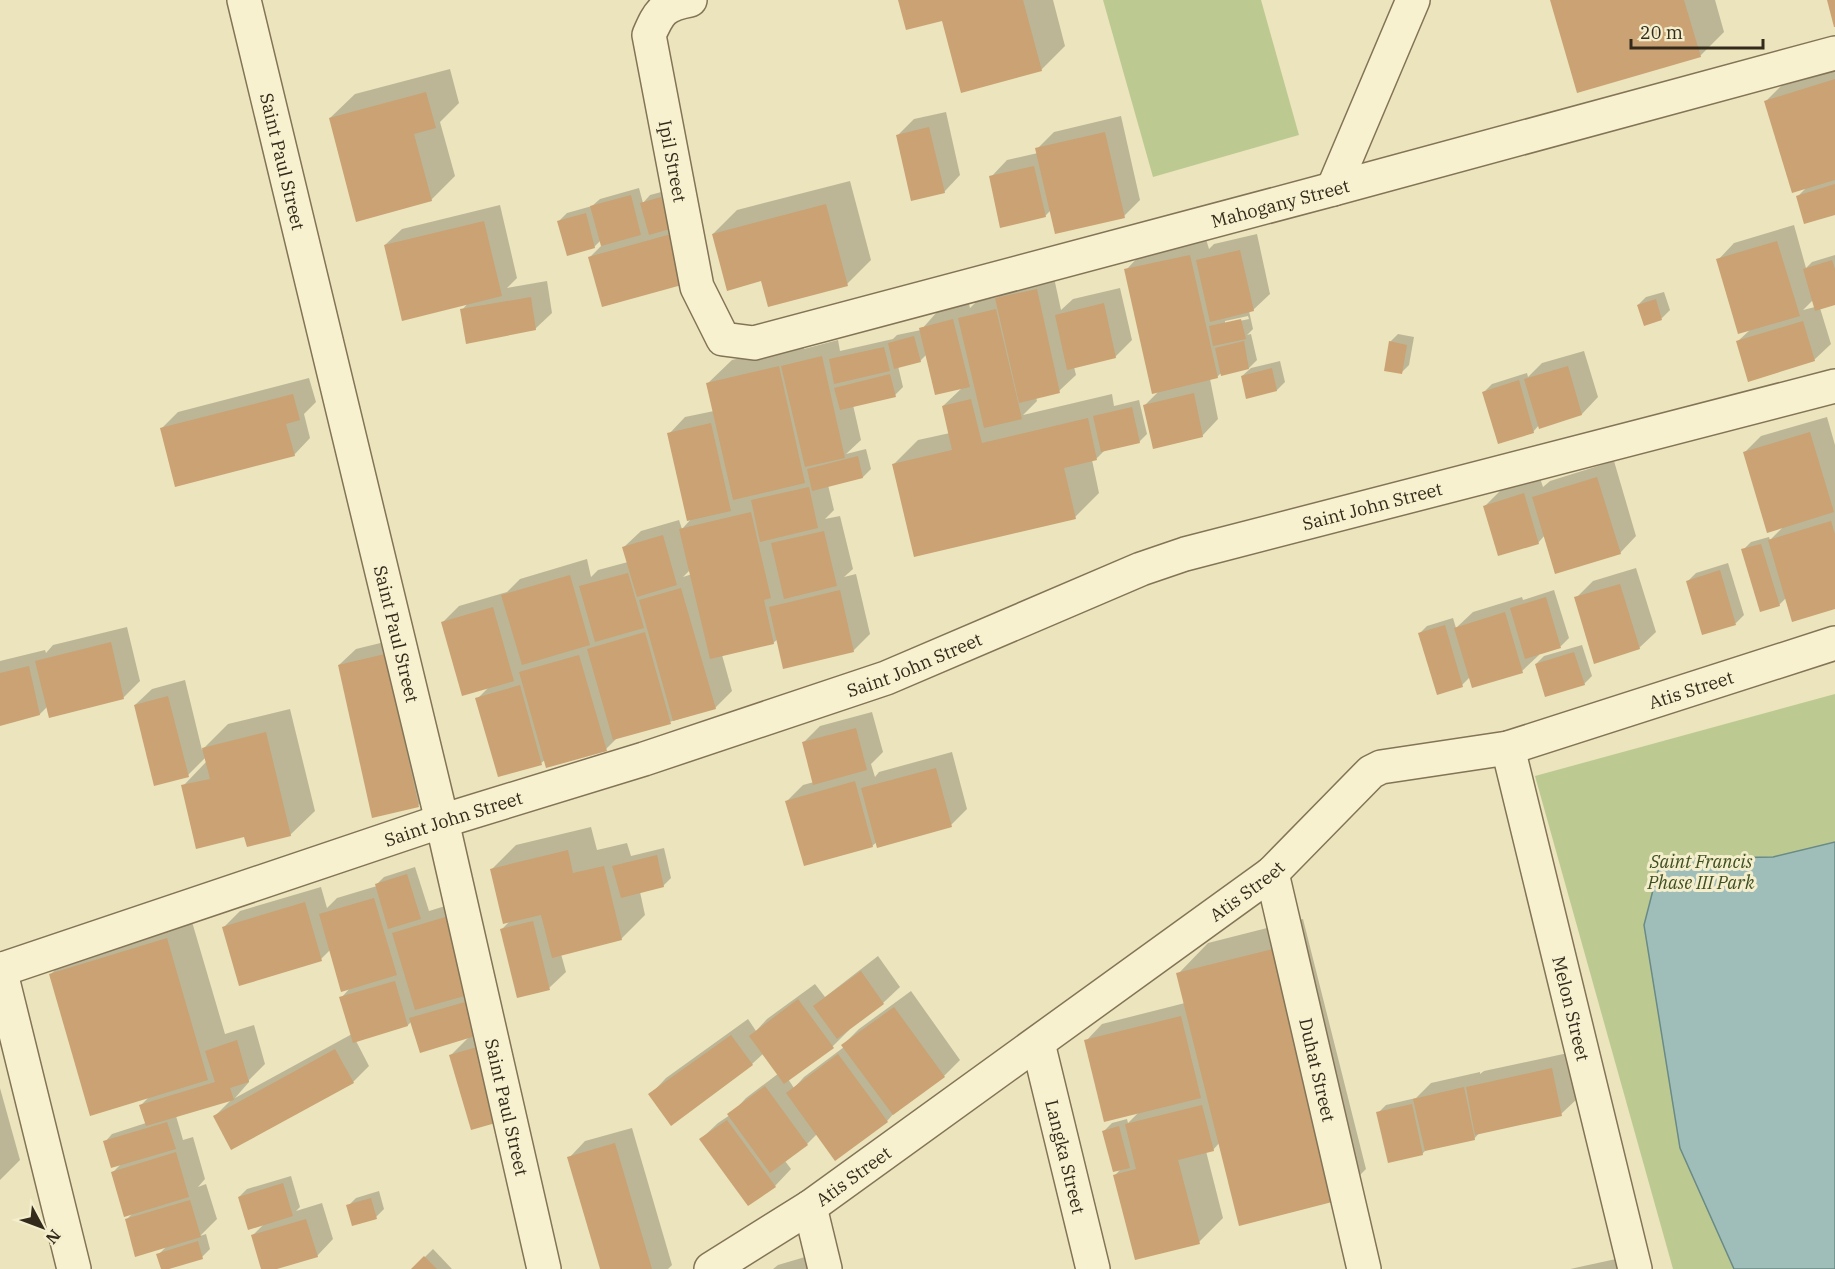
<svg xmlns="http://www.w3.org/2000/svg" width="1835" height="1269" viewBox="0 0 1835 1269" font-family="'IBM Plex Serif',serif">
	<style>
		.green { fill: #bcca92 }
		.water { fill: #a0beb9; stroke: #698a86; stroke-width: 1.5 }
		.shadow { fill: #0003; fill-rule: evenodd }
		.building { fill: #caa273 }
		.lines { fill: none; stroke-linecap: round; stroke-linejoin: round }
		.street-casing { stroke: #837457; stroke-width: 36 }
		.street { stroke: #f8f1cf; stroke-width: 33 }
		.labels { text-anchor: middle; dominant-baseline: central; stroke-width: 6; stroke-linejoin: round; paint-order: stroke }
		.street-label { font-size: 18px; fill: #332a1b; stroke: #f4eecc }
		.park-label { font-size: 18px; font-style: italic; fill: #3e4f22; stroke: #f4eecc }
	</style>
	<rect width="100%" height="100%" fill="#ece4bd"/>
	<g class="green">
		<path d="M1103 0H1261L1299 135 1153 177Z"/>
		<path d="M1835 694V1269H1673L1535 776Z"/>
	</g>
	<path class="water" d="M1835 842V1269H1734L1680 1148 1644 925 1661 859 1773 857Z"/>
	<g class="shadow">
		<path d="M900 0H1053L1065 46 1041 70 943 19Z"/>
		<path d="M1552 0H1715L1724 32 1700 56Z"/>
		<path d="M1835 64V213L1798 196 1807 187 1766 101 1790 77Z"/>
		<path d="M450 69 459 103 440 122 455 176 431 200 330 118 355 94Z"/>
		<path d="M946 112 960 175 944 192 897 136 914 119Z"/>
		<path d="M1121 116 1140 200 1124 216 1051 210 1045 216 991 177 1007 160 1038 153 1037 149 1054 132Z"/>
		<path d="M850 181 871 260 847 284 762 280 713 234 737 210Z"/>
		<path d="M639 188 643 203 650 195 669 190 704 266 590 257 602 245 601 240 594 247 559 221 567 213 592 206 600 199Z"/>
		<path d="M500 205 517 278 507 288 547 281 552 313 535 329 462 310 469 302 385 245 402 229Z"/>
		<path d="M1794 225 1806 268 1812 262 1835 255V303L1820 308 1831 344 1814 360 1738 341 1751 329 1718 260 1734 243ZM1813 300 1815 307 1803 310Z"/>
		<path d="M1257 234 1270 294 1253 310 1249 311 1253 329 1247 335 1251 334 1257 360 1249 368 1220 374 1217 377 1210 379 1218 419 1202 436 1145 405 1159 391 1126 270 1142 253 1206 239 1209 249 1214 244ZM1248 316 1249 319 1225 324V321Z"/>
		<path d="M1053 273 1061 310 1073 299 1120 288 1132 340 1115 357 1074 367 1076 375 1059 391 1036 397 1037 401 1023 415 1112 394 1114 406 1139 400 1147 434 1139 442 1105 450 1097 458 1092 460 1099 493 1075 517 894 464 918 440 950 433 943 406 963 387 927 354 920 361 898 366 903 387 895 395 853 405 861 440 846 454 866 449 871 469 863 477 828 485 834 510 825 519 840 516 853 569 844 577 856 574 870 634 853 651 778 639 773 643 722 655 732 691 715 708 617 738 606 749 545 760 541 763 477 699 489 687 442 623 459 606 507 592 520 579 587 559 591 577 598 570 628 562 624 547 641 531 679 520 682 529 692 518 669 434 685 417 714 411 707 384 732 360 802 343 804 349 838 340 840 351 893 339 897 335 921 330 937 312 969 304 970 308 976 302 998 297 1013 282ZM690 570 692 574 683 577Z"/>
		<path d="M1664 292 1670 310 1662 318 1645 324 1638 305 1646 297Z"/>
		<path d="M1398 334 1414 337 1409 365 1401 373 1390 342Z"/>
		<path d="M1584 351 1598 397 1582 414 1540 427 1539 425 1533 432 1484 392 1492 384 1527 373 1528 377 1542 363Z"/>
		<path d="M1280 361 1285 382 1277 390 1242 376 1251 368Z"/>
		<path d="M309 378 316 402 304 414 310 438 294 455 162 428 178 412Z"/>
		<path d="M1827 417 1835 445V607L1787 597 1779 605 1743 550 1751 542 1769 537 1770 540 1783 527 1744 453 1761 436Z"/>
		<path d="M1614 461 1636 536 1620 553 1545 535 1538 543 1485 506 1501 490 1540 478 1543 487 1550 481Z"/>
		<path d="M1728 563 1744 615 1736 623 1703 633 1688 581 1696 573Z"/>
		<path d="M1636 568 1656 632 1639 648 1576 598 1593 581Z"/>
		<path d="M1554 590 1569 638 1561 646 1538 653 1539 655 1522 671 1470 677 1462 685 1419 634 1427 626 1453 618 1456 628 1473 612 1522 597 1523 600Z"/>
		<path d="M127 627 140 681 124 697 50 716 48 706 40 714 0 724V661L45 650 46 653 53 645Z"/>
		<path d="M401 638 435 789 418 805 339 665 356 649Z"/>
		<path d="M1582 645 1592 676 1584 684 1536 664 1544 656Z"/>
		<path d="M185 680 202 750 228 724 290 709 315 811 290 835H246L183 786 207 761 206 757 188 775 135 705 152 689Z"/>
		<path d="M872 712 883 752 871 764 875 777 879 772 952 752 967 809 951 825 877 842 872 846 787 801 803 785 814 782 803 743 820 726Z"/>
		<path d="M591 827 597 850 627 843 631 856 664 848 671 878 663 886 640 892 645 915 621 939 561 954 566 972 549 988 501 930 510 921 492 869 516 845Z"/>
		<path d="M415 867 429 911 468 899 522 1102 450 1056 470 1036 412 1021 408 1025 356 1041 369 1066 353 1082 215 1116 232 1099 176 1116 183 1140 193 1137 205 1179 198 1187 206 1184 217 1219 200 1236 206 1234 210 1249 202 1257 162 1269 158 1255 167 1246 126 1220 133 1213 113 1172 122 1163 105 1142 112 1134 146 1123 141 1105 150 1096 51 974 75 950 190 915 225 1034 254 1025 265 1064 249 1080V1082L235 1098 352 1034 341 998 351 987 330 950 321 959 223 928 240 911 321 887 327 908 337 898 377 886 376 885 384 877Z"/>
		<path d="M1303 919 1366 1169 1335 1200 1220 1142 1213 1150 1206 1151 1223 1218 1199 1242 1115 1175 1122 1168 1104 1131 1112 1123 1127 1119 1128 1123 1139 1112 1086 1041 1102 1024 1185 1003 1178 974 1208 943Z"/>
		<path d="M878 956 900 987 883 1003 848 1029 849 1030 833 1046 788 1079 794 1088 804 1077 844 1047 843 1045 859 1029 911 991 960 1060 944 1076 898 1109 887 1121 817 1134 807 1144 785 1161 791 1169 775 1186 701 1139 718 1123 730 1115 746 1098 779 1073 764 1053 752 1064 650 1095 666 1078 748 1019 756 1031 767 1019 815 984 825 997Z"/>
		<path d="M1568 1053 1578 1098 1561 1114 1480 1132 1474 1139 1426 1150 1422 1154 1378 1113 1386 1105 1416 1098 1431 1083 1480 1072V1074L1484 1071Z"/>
		<path d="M0 1088 20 1160 0 1180Z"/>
		<path d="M632 1128 672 1265 668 1269H602L569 1158 585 1141Z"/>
		<path d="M291 1176 300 1207 296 1211 322 1203 333 1239 317 1256 271 1269H262L252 1236 265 1223 239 1197 247 1189Z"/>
		<path d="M379 1191 384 1209 376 1217 348 1206 356 1198Z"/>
		<path d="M433 1249 452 1269H413Z"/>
		<path d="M832 1249 837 1269H773L778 1265Z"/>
		<path d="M1616 1259 1618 1269H1570Z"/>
	</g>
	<g class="building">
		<path d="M898 0H1023L1042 71 961 93 942 21 906 30Z"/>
		<path d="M1550 0H1684L1701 57 1577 93Z"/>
		<path d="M1827 0H1835V27H1834Z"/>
		<path d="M1835 79V180L1792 193 1764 101Z"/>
		<path d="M426 92 436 128 414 134 432 201 356 222 329 118Z"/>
		<path d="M929 127 945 193 911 201 896 135Z"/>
		<path d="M1105 132 1125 218 1055 234 1035 148Z"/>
		<path d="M1034 166 1046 217 1000 228 989 176Z"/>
		<path d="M1835 184V215L1804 224 1796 196Z"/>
		<path d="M631 195 641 235 601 246 590 206Z"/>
		<path d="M661 197 670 229 649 235 640 203Z"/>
		<path d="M826 204 848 286 768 307 761 281 727 291 712 234Z"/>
		<path d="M586 213 595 248 567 256 557 221Z"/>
		<path d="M484 221 502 296 402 321 384 245Z"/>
		<path d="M675 233 689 283 602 307 588 257Z"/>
		<path d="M1777 241 1800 316 1738 334 1716 259Z"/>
		<path d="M1240 250 1254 311 1210 322 1196 260Z"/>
		<path d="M1190 255 1218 378 1152 394 1124 269Z"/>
		<path d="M1832 260 1835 269V305L1815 311 1803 269Z"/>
		<path d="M1037 289 1060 393 1019 403 995 298Z"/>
		<path d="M531 297 536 330 466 344 460 309Z"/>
		<path d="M1656 299 1662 320 1644 326 1637 305Z"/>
		<path d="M1104 303 1116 358 1067 370 1055 315Z"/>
		<path d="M996 309 1022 419 984 428 958 318Z"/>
		<path d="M953 319 970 387 935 395 919 328Z"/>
		<path d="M1241 319 1246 339 1213 346 1209 326Z"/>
		<path d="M1803 321 1815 361 1748 382 1736 341Z"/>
		<path d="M914 336 921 362 894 369 888 343Z"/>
		<path d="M1244 341 1249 369 1221 376 1215 348Z"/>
		<path d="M1389 341 1407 345 1402 374 1384 371Z"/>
		<path d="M884 347 890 371 834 384 829 359Z"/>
		<path d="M822 356 845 458 805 467 781 366Z"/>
		<path d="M779 366 805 483 733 500 706 383Z"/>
		<path d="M1568 366 1582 415 1539 429 1524 379Z"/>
		<path d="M1272 368 1277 391 1246 399 1241 376Z"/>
		<path d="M890 374 896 397 840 410 834 388Z"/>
		<path d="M1519 380 1534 433 1498 444 1482 392Z"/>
		<path d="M1194 393 1203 437 1153 449 1143 405Z"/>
		<path d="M293 394 300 420 286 424 295 456 175 487 160 428Z"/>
		<path d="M971 399 982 443 1088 418 1097 460 1064 468 1076 519 914 557 892 464 952 450 942 406Z"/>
		<path d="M1132 407 1140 443 1101 452 1093 416Z"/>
		<path d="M711 423 731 511 687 521 667 433Z"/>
		<path d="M1810 432 1834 512 1767 533 1743 452Z"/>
		<path d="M858 456 863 478 812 491 807 469Z"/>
		<path d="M1597 477 1621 554 1555 574 1532 497Z"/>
		<path d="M809 487 818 528 760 542 751 500Z"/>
		<path d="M1524 493 1539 544 1498 556 1483 506Z"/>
		<path d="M751 512 771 598 764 600 774 644 710 659 679 529Z"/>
		<path d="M1831 521 1835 534V609L1792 622 1768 540Z"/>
		<path d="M824 531 837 586 784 599 771 543Z"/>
		<path d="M663 535 677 585 637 597 622 547Z"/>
		<path d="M1761 544 1780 606 1760 612 1741 549Z"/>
		<path d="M1720 570 1736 625 1702 635 1686 581Z"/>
		<path d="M628 573 644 628 595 642 579 586Z"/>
		<path d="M570 575 590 645 522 665 501 595Z"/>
		<path d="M1620 584 1640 649 1594 664 1574 597Z"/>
		<path d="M681 588 716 709 673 721 639 600Z"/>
		<path d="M840 590 854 652 783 669 769 607Z"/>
		<path d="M1546 597 1561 648 1525 659 1510 608Z"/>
		<path d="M493 607 514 681 462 696 441 622Z"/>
		<path d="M1505 612 1523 673 1472 688 1454 628Z"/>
		<path d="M1445 625 1463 687 1437 695 1418 633Z"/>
		<path d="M645 632 671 724 613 740 587 649Z"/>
		<path d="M111 642 124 699 49 718 35 661Z"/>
		<path d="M1574 652 1585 685 1545 697 1535 664Z"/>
		<path d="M385 654 419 807 372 818 338 665Z"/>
		<path d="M579 655 607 751 546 768 519 672Z"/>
		<path d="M29 666 40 715 0 726V673Z"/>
		<path d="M520 685 542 765 498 777 475 698Z"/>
		<path d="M168 696 189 777 154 786 134 705Z"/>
		<path d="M856 728 867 770 813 785 802 742Z"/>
		<path d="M266 732 291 836 247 847 244 837 196 849 181 785 210 779 202 748Z"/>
		<path d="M936 768 952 827 877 848 861 788Z"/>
		<path d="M855 781 873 847 804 866 785 801Z"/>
		<path d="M568 850 573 873 604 866 622 940 552 958 541 915 503 924 490 869Z"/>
		<path d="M657 855 664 887 621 898 612 866Z"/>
		<path d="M407 874 421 919 388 929 375 884Z"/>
		<path d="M374 898 397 975 341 992 319 914Z"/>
		<path d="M305 902 322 961 239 986 222 927Z"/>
		<path d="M452 915 475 993 415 1010 392 933Z"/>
		<path d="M533 921 550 990 517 998 500 929Z"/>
		<path d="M167 938 208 1080 90 1116 49 974Z"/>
		<path d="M1273 949 1336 1201 1239 1226 1176 973Z"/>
		<path d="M861 971 884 1004 837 1039 813 1006Z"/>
		<path d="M395 981 408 1026 353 1043 339 997Z"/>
		<path d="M798 999 834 1048 784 1084 749 1036Z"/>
		<path d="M472 1000 482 1034 420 1053 409 1018Z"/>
		<path d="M894 1007 945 1077 893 1115 841 1045Z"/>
		<path d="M1181 1016 1201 1098 1104 1122 1084 1040Z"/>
		<path d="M731 1035 753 1065 671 1126 648 1094Z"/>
		<path d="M237 1040 249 1082 230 1088 234 1100 146 1126 139 1105 215 1082 205 1051Z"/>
		<path d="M484 1045 506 1120 471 1130 449 1055Z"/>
		<path d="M335 1049 354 1083 231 1150 213 1116Z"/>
		<path d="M838 1054 888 1122 835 1161 786 1093Z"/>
		<path d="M1552 1068 1562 1116 1475 1135 1466 1087Z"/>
		<path d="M765 1086 808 1145 770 1173 727 1114Z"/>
		<path d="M1464 1087 1475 1140 1425 1151 1413 1099Z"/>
		<path d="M1412 1104 1423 1155 1388 1163 1376 1112Z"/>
		<path d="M1202 1105 1214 1151 1178 1160 1200 1244 1135 1260 1113 1175 1136 1169 1125 1124Z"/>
		<path d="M727 1120 776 1187 748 1206 699 1139Z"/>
		<path d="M167 1122 176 1149 111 1168 103 1141Z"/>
		<path d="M1119 1126 1130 1168 1113 1172 1102 1131Z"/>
		<path d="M615 1143 652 1269H600L567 1157Z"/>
		<path d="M176 1152 189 1197 124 1217 111 1172Z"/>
		<path d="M283 1183 293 1216 248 1230 238 1197Z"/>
		<path d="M371 1198 377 1219 352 1226 346 1205Z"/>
		<path d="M190 1200 201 1237 135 1257 125 1219Z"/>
		<path d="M306 1219 318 1257 277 1269H261L251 1235Z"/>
		<path d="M198 1241 203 1259 169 1269H161L156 1254Z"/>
		<path d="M424 1256 437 1269H411Z"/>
	</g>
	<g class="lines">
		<g class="street-casing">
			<g id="street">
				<path id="s1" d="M244 0 442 821 544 1269"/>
				<path id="s2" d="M690 0C663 5 659 12 649 35L697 287 723 339 754 343 1333 189 1835 53"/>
				<path d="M1333 189 1413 0"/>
				<path id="s3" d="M1508 748 1635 1269"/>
				<path id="s4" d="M1272 873 1364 1269"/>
				<path d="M0 969 74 1269"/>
				<path id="s5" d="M0 970 442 821 644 759 886 678 1141 569 1185 554 1835 386"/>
				<path id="s6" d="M1038 1043 1093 1269"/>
				<path d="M810 1207 825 1269"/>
				<path id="s7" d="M711 1269 810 1207 1272 873 1371 772 1381 767 1508 748 1835 643"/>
			</g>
		</g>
		<use href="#street" class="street"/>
	</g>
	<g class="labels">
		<g class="street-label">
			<text stroke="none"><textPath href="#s1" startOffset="166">Saint Paul Street</textPath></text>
			<text stroke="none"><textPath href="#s2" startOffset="186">Ipil Street</textPath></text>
			<text stroke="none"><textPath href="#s2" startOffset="948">Mahogany Street</textPath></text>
			<text stroke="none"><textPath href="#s5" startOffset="1450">Saint John Street</textPath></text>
			<text stroke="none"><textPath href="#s1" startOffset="652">Saint Paul Street</textPath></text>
			<text stroke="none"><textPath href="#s5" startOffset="964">Saint John Street</textPath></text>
			<text stroke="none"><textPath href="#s7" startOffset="1160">Atis Street</textPath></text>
			<text stroke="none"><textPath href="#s5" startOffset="478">Saint John Street</textPath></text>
			<text stroke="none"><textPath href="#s7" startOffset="656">Atis Street</textPath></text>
			<text stroke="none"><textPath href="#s3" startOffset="268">Melon Street</textPath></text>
			<text stroke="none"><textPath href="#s4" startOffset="202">Duhat Street</textPath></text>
			<text stroke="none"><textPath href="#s1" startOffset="1138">Saint Paul Street</textPath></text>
			<text stroke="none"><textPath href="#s6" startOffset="117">Langka Street</textPath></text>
			<text stroke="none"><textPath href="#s7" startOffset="170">Atis Street</textPath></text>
		</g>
		<g class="park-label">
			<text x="1701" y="861">Saint Francis<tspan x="1701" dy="21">Phase III Park</tspan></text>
		</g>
	</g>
	<g transform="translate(42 1227) rotate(131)" stroke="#f4eecc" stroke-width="4.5" paint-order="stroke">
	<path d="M0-4.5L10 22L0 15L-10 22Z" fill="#332a1b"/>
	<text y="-9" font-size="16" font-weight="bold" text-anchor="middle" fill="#332a1b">N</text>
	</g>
	<path d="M1631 39v9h132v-9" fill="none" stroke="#332a1b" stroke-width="3"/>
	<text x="1640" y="39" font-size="18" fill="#332a1b" stroke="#f4eecc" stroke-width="4.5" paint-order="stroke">20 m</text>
</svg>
